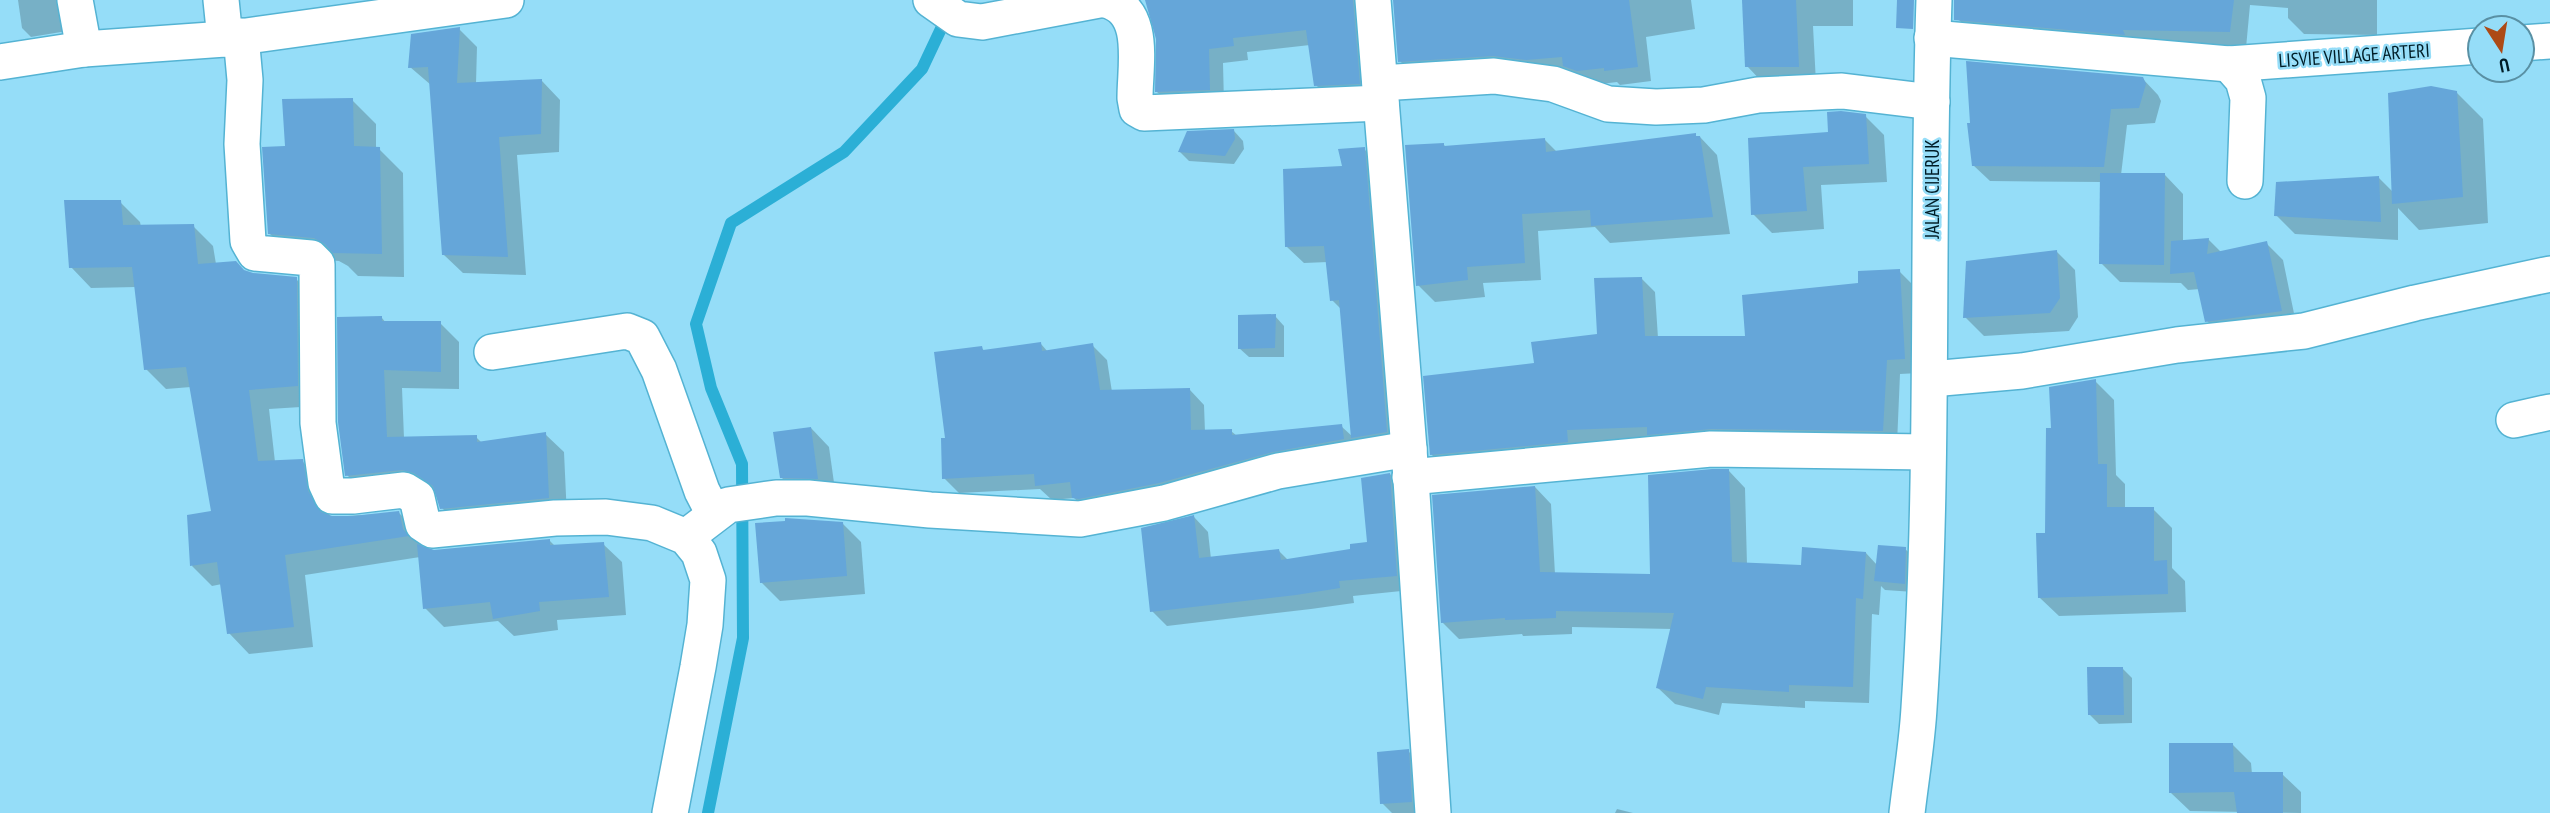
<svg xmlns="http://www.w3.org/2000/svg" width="2550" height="813" viewBox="0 0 2550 813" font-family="'PT Sans Narrow',sans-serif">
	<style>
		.shadow { fill: #0003 }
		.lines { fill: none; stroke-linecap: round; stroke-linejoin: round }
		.stream { stroke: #2bafd6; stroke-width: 12 }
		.building { fill: #65a6d9 }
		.street-casing { stroke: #54b3d3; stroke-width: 38 }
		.street { stroke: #fff; stroke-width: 35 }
		.labels { text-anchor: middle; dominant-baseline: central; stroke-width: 5; stroke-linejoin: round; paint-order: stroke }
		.street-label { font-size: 19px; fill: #001d27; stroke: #95ddf8 }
	</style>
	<rect width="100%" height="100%" fill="#95ddf8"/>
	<g class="shadow">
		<path d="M18 0H67V31L31 37 22 28Z"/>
		<path d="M1147 0H1374L1373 98 1331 100 1316 85 1310 45 1247 52 1248 60 1223 63 1224 104 1172 106 1157 92 1158 39Z"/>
		<path d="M1395 0H1691L1695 29 1646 37 1651 81 1620 85 1617 82 1593 85 1580 80 1571 71 1541 74 1414 76 1400 61Z"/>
		<path d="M1744 0H1853V26H1813L1816 83 1764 84 1747 66Z"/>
		<path d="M1959 0H2377V35L2304 34 2288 18V8L2250 5 2246 48 1974 35 1958 19Z"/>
		<path d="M459 29 477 47 476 84 542 81 560 100 559 152 517 155 526 275 463 273 444 255 431 85 410 67Z"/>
		<path d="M2142 78 2158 95 2161 101 2155 123 2127 125 2121 175H2165L2183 194V242L2208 239 2221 252 2266 243 2283 260 2297 328 2224 338 2207 321 2200 289 2188 290 2181 283 2120 282 2101 263 2102 182 1990 181 1973 165Z"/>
		<path d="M2457 93 2483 119 2488 223 2419 230 2398 208V240L2295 234 2276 215 2379 178 2393 192Z"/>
		<path d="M352 100 376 124V149H379L403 173 404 277 358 276 348 266 339 261 293 257 269 233 287 148Z"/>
		<path d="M1865 116 1884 135 1887 182 1821 185 1824 229 1772 233 1753 214 1830 134Z"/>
		<path d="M1234 131 1243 141 1244 149 1234 164 1189 161 1180 152Z"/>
		<path d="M1700 137 1717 155 1730 234 1610 243 1595 227 1538 231 1541 280 1483 283 1485 297 1435 302 1418 285 1443 144 1447 148 1545 140 1557 152Z"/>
		<path d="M1364 149 1381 166 1403 449 1089 512 1074 498 1052 500 1040 489 959 493 944 478 947 439 981 348 985 351 1041 344 1048 352 1092 345 1107 360 1112 392 1190 390 1204 405 1205 432 1231 431 1237 436 1341 426 1353 437 1342 310 1332 300 1328 262 1304 263 1287 247 1344 168Z"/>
		<path d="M120 202 140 222 141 227 193 226 213 246 216 264 252 275 296 279 316 299 317 406 269 409 275 462 302 461 322 481 330 517 399 513 419 533 422 548 434 552 550 541 555 546 603 544 622 562 626 615 557 620 558 630 514 636 498 621 444 627 425 608 420 557 305 575 313 647 249 654 229 633 222 584 212 586 192 566 213 512 191 387 166 389 146 369 136 287 91 288 71 267Z"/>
		<path d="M2056 251 2075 270 2078 317 2069 331 1984 336 1965 317Z"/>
		<path d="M1899 271 1913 285 1919 373 1900 374 1897 444 1445 468 1431 454 1536 364 1599 336 1641 278 1655 292 1658 338H1747L1859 284Z"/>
		<path d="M1275 316 1284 326V357H1249L1239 348Z"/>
		<path d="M382 318 386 323H440L459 342V389L402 388 404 438 476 437 482 443 545 434 564 452 567 517 461 527 442 508 434 491 421 488 366 494 347 475Z"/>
		<path d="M2095 381 2114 400 2116 475 2125 484V509H2153L2172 528V568L2185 581 2186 612 2059 616 2040 598 2047 535 2053 430Z"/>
		<path d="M811 428 829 447 836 497 800 496 781 477Z"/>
		<path d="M1729 471 1745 488 1747 565 1803 567 1866 553 1877 565 1905 549 1915 558 1914 592 1885 590 1881 586 1879 615 1872 614 1869 703 1805 701V708L1722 703 1719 715 1675 704 1658 688 1672 629 1572 627V634L1523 636 1522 634 1459 639 1442 622 1535 487 1551 504 1555 574 1652 576Z"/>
		<path d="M1390 474 1404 489 1411 590 1353 596 1354 603 1311 609 1167 626 1152 611 1194 517 1208 532 1211 559 1279 551 1289 561 1352 550 1369 544Z"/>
		<path d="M842 523 861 542 865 594 780 601 761 582Z"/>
		<path d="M2123 669 2132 678V723L2099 724 2089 714Z"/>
		<path d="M2233 745 2251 763 2252 774H2282L2301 792V813L2190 811 2171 793Z"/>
		<path d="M1408 751 1427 770 1429 813H1392L1382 803Z"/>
		<path d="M1617 809 1633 813H1615Z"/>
	</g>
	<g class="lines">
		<path class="stream" d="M708 813 743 638 742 464 711 388 696 324 731 223 844 152 922 69 947 16"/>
	</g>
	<g class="building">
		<path d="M1145 0H1353L1360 84 1314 86 1306 30 1233 38 1234 46 1209 49 1210 90 1155 92 1156 39Z"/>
		<path d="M1393 0H1629L1638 67 1604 71V68L1577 71 1563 66 1562 57 1526 60 1493 56 1398 62Z"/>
		<path d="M1742 0H1796L1799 67H1745Z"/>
		<path d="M1897 0H1914L1913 29 1896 28Z"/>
		<path d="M1954 0H2234L2230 32 2123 30 2125 35 1954 20Z"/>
		<path d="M460 27 457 83 542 79 541 134 499 137 508 257 442 255 428 67 408 68 411 34Z"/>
		<path d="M1966 61 2143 77 2146 84 2139 108 2111 109 2104 167 1972 166 1967 123H1970Z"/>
		<path d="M2431 86 2457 91 2463 197 2392 204 2388 93Z"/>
		<path d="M353 98 354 146 380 147 382 254 333 253 325 244 314 238 268 234 262 147 285 146 282 99Z"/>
		<path d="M1841 111 1866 114 1869 164 1803 167 1807 211 1751 215 1748 138 1828 132 1827 112Z"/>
		<path d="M1234 129 1235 139 1225 156 1178 152 1187 131Z"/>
		<path d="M1696 133V136H1700L1713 217 1591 226 1590 210 1522 214 1525 263 1467 267 1468 280 1416 286 1405 145 1444 143V146L1545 138 1546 152Z"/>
		<path d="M1365 147 1387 432 1351 438 1339 300 1330 301 1324 246 1285 247 1283 169 1342 166 1338 149Z"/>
		<path d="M2100 173H2165L2164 265 2099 264Z"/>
		<path d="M2379 176 2381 222 2274 216 2276 182Z"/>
		<path d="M64 200H121L123 225 194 224 198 264 236 261 244 270 253 273 297 277 298 386 249 390 258 461 303 459 308 491 321 512 332 516H353L399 511 403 529 409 536 285 555 294 627 227 634 217 562 190 566 187 515 211 511 186 367 144 370 132 267 69 268Z"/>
		<path d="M2209 238 2207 254 2267 241 2282 311 2205 322 2194 272 2170 274 2171 241Z"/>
		<path d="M2057 250 2060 298 2050 313 1963 318 1966 261Z"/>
		<path d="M1900 269 1905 359 1887 360 1883 431 1711 429 1647 435V427L1567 430 1568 442 1430 455 1423 376 1534 363 1531 342 1597 334 1594 278 1642 277 1645 336H1745L1742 295 1858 283V271Z"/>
		<path d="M1276 314 1275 348 1238 349V315Z"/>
		<path d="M382 316V321H441V372L384 370 387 437 477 435V442L546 432 549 498 440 509 433 486 414 473 402 470 345 476 338 422 337 317Z"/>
		<path d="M1041 342 1042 351 1093 343 1100 390 1190 388 1191 430 1232 429V435L1342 424 1344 439 1273 452 1159 483 1079 499 1072 498 1070 482 1035 486 1034 474 942 479 941 438H945L934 352 982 346 983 350Z"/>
		<path d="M2096 379 2098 464H2107V507H2154V561L2167 560 2168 594 2038 598 2036 533H2045L2046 428H2051L2049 387Z"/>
		<path d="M811 427 818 479 780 478 773 432Z"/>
		<path d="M1712 469H1729L1732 562 1801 565 1802 547 1866 552 1863 599 1856 598 1853 687 1789 685V692L1706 687 1703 699 1656 688 1674 613 1556 611V618L1505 620V618L1441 623 1432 495 1535 486 1540 572 1650 574 1648 475Z"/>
		<path d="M1390 473 1397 576 1339 581 1340 588 1296 595 1150 612 1141 528 1194 515 1199 558 1279 549 1281 560 1350 549V544L1367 542 1361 478Z"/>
		<path d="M785 518 843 522 847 576 760 583 755 523 785 521Z"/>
		<path d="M550 539V545L604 542 609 597 539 602 540 611 493 619 490 602 423 609 417 544 434 550Z"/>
		<path d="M1878 545 1906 547 1905 584 1874 581Z"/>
		<path d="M2087 667H2123L2124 715H2088Z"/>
		<path d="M2169 743H2233L2234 772H2283V813H2237L2234 792 2169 793Z"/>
		<path d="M1409 749 1412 802 1380 804 1377 752Z"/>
	</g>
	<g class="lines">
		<g class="street-casing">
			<g id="street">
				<path d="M75 0 84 49"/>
				<path d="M221 0 225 39"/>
				<path d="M931 0 958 19 982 22 1099 0"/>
				<path d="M1106 0C1147 11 1135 64 1135 98L1137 109 1144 113 1381 103"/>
				<path d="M1373 0 1409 449 1433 813"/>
				<path d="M241 36 245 80 242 144 248 241 255 253 311 258 317 264 318 423 326 483 332 496H353L404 490 417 498 423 524 432 530 555 518 606 517 652 523 686 537 699 553 708 580 705 625 698 667 670 813"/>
				<path d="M1932 38 2229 64 2480 46"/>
				<path d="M2522 43 2550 41"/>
				<path d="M0 62 84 49 225 39 506 0"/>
				<path d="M2229 64 2243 80 2248 98 2245 181"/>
				<path d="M1380 83 1494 76 1553 84 1608 104 1656 107 1704 105 1758 95 1842 91 1932 102"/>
				<path d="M492 352 627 331 642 337 659 370 702 491 714 514"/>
				<path d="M1931 379 2022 371 2177 345 2304 331 2415 303 2550 274"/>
				<path d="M2514 420 2550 412"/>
				<path d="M1410 477 1711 449 1928 452"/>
				<path d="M686 537 728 505 776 498H808L930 510 1080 519 1164 503 1278 471 1409 449"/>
				<path d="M1907 813C1911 778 1917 743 1919 708 1935 472 1926 236 1934 0"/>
			</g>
		</g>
		<use href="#street" class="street"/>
	</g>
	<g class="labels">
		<g class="street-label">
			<text transform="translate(2354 55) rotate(-4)">LISVIE VILLAGE ARTERI</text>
			<text transform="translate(1932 189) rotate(-90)">JALAN CIJERUK</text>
		</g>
	</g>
	<g transform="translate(2501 49) rotate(168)"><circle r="33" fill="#95ddf8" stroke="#5990a4" stroke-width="2"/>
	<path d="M0-5L12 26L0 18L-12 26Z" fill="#ad4a16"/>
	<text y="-10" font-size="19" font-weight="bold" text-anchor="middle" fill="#001d27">U</text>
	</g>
</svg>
